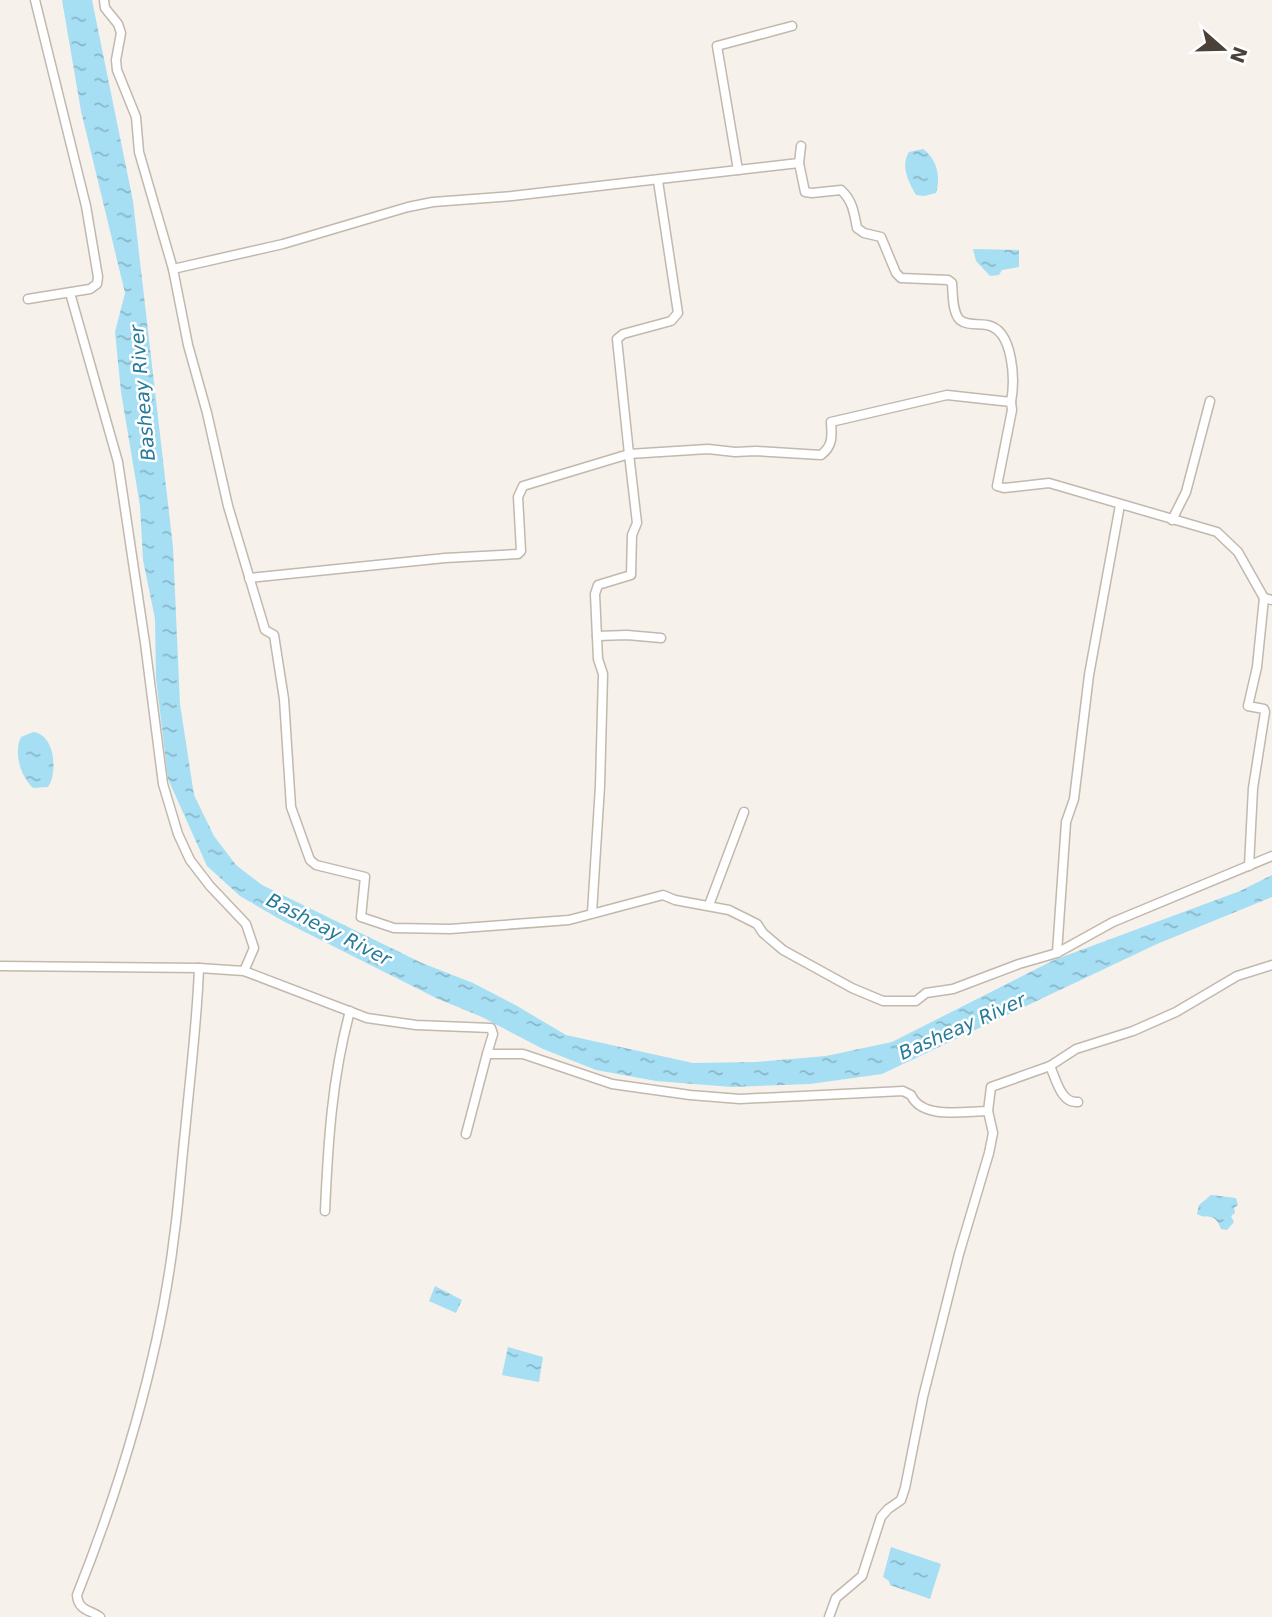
<svg xmlns="http://www.w3.org/2000/svg" width="1272" height="1617" viewBox="0 0 1272 1617" font-family="'DejaVu Sans',sans-serif">
	<style>
		.water { fill: url(#water-ripples) }
		.lines { fill: none; stroke-linecap: round; stroke-linejoin: round }
		.minor-casing { stroke: #c2b8ad; stroke-width: 11 }
		.minor { stroke: #fff; stroke-width: 8 }
		.labels { text-anchor: middle; dominant-baseline: central; stroke-width: 5; stroke-linejoin: round; paint-order: stroke }
		.water-label { font-size: 19px; font-style: italic; fill: #267a9b; stroke: #fff }
	</style>
	<defs>
		<pattern id="water-ripples" width="26" height="14" patternUnits="userSpaceOnUse" patternTransform="scale(1.75)"><rect width="26" height="14" fill="#a6dff4"/><path d="M2 4q2-2 4 0t4 0M15 11q2-2 4 0t4 0" fill="none" stroke="#89b6c7"/></pattern>
	</defs>
	<rect width="100%" height="100%" fill="#f6f1eb"/>
	<g class="water">
		<path d="M62 0H92L133 201 173 547 180 704 194 795 214 836 236 865 262 885 422 963 473 983 517 1006 566 1035 693 1063 755 1062 826 1056 892 1042 1054 960 1240 891 1272 875V897L1157 944 882 1074 810 1084 732 1087 656 1081 596 1070 543 1049 482 1017 436 998 283 921 240 896 207 866 168 779 156 678 155 619 143 560 140 506 121 392 115 332 125 293 81 111Z"/>
		<path d="M923 149C937 159 941 177 936 193L924 196 916 195C909 183 900 166 909 152Z"/>
		<path d="M973 249 1019 250V267L1002 270 999 275 990 276 976 261Z"/>
		<path d="M33 732C55 734 58 773 48 787L33 788C21 777 13 753 21 737Z"/>
		<path d="M1211 1195 1236 1198 1238 1205 1234 1208 1235 1213 1231 1216 1234 1222 1227 1230 1221 1229C1214 1210 1208 1221 1197 1214L1199 1205Z"/>
		<path d="M435 1286 462 1300 456 1313 429 1301Z"/>
		<path d="M508 1347 543 1357 539 1382 502 1375Z"/>
		<path d="M891 1547 941 1564 930 1599 890 1585 889 1581 883 1577Z"/>
	</g>
	<g class="lines">
		<g class="minor-casing">
			<g id="minor">
				<path d="M104 0 105 8 118 24 121 33 116 60 117 70 136 117 139 152 173 269 188 345 207 413 228 506 265 630 274 635 284 699 291 807 310 860 316 865 365 877 361 917 394 928 450 929 569 920 663 895 675 900 729 910 757 924 763 933 783 950 852 988 883 1001H916L926 993 953 989 1019 964 1057 953 1113 922 1272 856"/>
				<path d="M799 163 805 192 812 193 841 190C853 201 854 213 857 228L864 233 881 237 896 273 901 278 948 280 952 283C953 294 952 312 960 320 967 326 979 323 987 325 1014 330 1015 381 1011 402"/>
				<path d="M738 170 717 46 792 26"/>
				<path d="M658 181 678 313 671 321 623 334 617 339 629 454 708 449 735 452 756 451 821 455C833 446 832 436 831 422L947 395 1011 402 1012 410 997 486 1004 488 1049 483 1217 532 1238 552 1264 598"/>
				<path d="M173 269 283 244 408 207 433 202 512 196 799 163 801 146"/>
				<path d="M70 293 118 462 145 643 163 784 178 834 190 860 210 886 246 924 254 948 244 971"/>
				<path d="M28 299 90 289 97 284 98 277 86 206 35 0"/>
				<path d="M1172 520 1186 492 1210 401"/>
				<path d="M249 578 445 558 518 554 521 551 518 497 523 486 629 454 637 523 632 535 631 575 598 585 595 594 598 659 603 674 600 786 592 913"/>
				<path d="M597 636 627 635 661 638"/>
				<path d="M1249 866 1253 788 1265 712 1264 709 1248 706 1257 667 1264 598 1272 600"/>
				<path d="M709 905 744 812"/>
				<path d="M1057 953 1066 822 1074 799 1089 675 1120 505"/>
				<path d="M0 966 199 968 244 971 367 1018 416 1025 491 1028 493 1034 487 1054"/>
				<path d="M1050 1066C1056 1079 1061 1104 1078 1102"/>
				<path d="M466 1134 487 1054H523L612 1084 690 1095 740 1099 903 1091 911 1095C922 1120 965 1111 988 1111L991 1087 1050 1066 1076 1049 1133 1031 1176 1012 1237 976 1272 965"/>
				<path d="M325 1211C328 1143 332 1077 350 1011"/>
				<path d="M100 1617C91 1610 78 1611 77 1595 121 1485 160 1355 174 1237 179 1202 181 1167 185 1132 190 1077 197 1023 199 968"/>
				<path d="M829 1617 836 1598 862 1576 881 1517 888 1509 901 1500 905 1488 923 1397 959 1254 989 1153 993 1133 988 1111"/>
			</g>
		</g>
		<use href="#minor" class="minor"/>
	</g>
	<g class="labels">
		<g class="water-label">
			<text transform="translate(142 393) rotate(-95)">Basheay River</text>
			<text transform="translate(329 929) rotate(27)">Basheay River</text>
			<text transform="translate(962 1026) rotate(-24)">Basheay River</text>
		</g>
	</g>
	<g transform="translate(1223 49) rotate(110)" stroke="#ffffff" stroke-width="5" paint-order="stroke">
	<path d="M0-5L12 26L0 18L-12 26Z" fill="#4b4138"/>
	<text y="-10" font-size="19" font-weight="bold" text-anchor="middle" fill="#4b4138">N</text>
	</g>
</svg>
